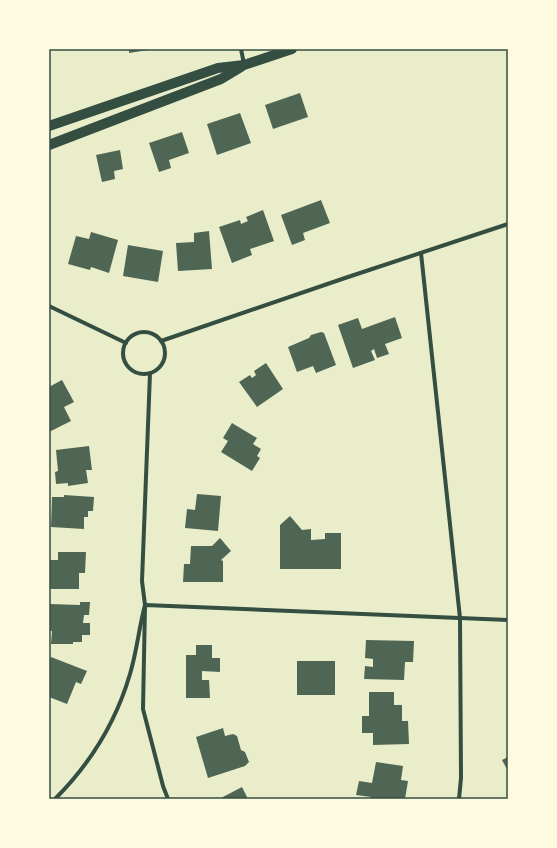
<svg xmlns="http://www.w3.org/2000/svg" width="557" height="848" viewBox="0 0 557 848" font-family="'Asap Condensed',sans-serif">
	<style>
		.building { fill: #4f6655 }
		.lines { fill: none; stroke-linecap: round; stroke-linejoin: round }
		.minor { stroke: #344e41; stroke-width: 4 }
		.primary { stroke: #344e41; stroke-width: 10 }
		.neatline { fill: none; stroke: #344e41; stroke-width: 1.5 }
	</style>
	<rect width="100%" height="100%" fill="#e9edc9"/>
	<g class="building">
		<path d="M129 49H148V50L129 53Z"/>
		<path d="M300 93 308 117 273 129 265 105Z"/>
		<path d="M240 113 251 143 217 155 207 124Z"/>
		<path d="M182 132 189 153 169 160 171 168 159 172 149 143Z"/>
		<path d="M120 150 123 169 114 171 115 179 102 182 96 155Z"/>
		<path d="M321 200 330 223 303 233 305 240 292 245 281 215Z"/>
		<path d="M263 210 274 241 250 249 252 255 232 263 219 227 240 220 241 224 248 221 246 217Z"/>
		<path d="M209 231 212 269 178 271 176 243 194 242V233Z"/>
		<path d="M91 232 118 240 109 273 91 267 90 270 68 264 76 236 89 239Z"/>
		<path d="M128 245 163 251 158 282 123 276Z"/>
		<path d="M395 317 402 338 385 344 389 354 377 358 374 349 371 351 375 360 353 368 338 325 358 318 362 329Z"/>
		<path d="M321 332 324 333 336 365 316 373 313 366 297 372 288 347 309 338 311 335Z"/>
		<path d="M266 363 283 389 257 407 239 382 250 375 252 378 256 375 254 371Z"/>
		<path d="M62 380 74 402 64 407 71 421 49 432V387Z"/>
		<path d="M232 423 257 438 253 444 261 449 257 456 260 458 252 471 221 452 228 441 223 438Z"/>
		<path d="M89 446 92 470H86L88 483 68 486V483L56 484 55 472 58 471 56 450Z"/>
		<path d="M197 494 221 496 218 531 185 528 187 509 195 510Z"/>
		<path d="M64 495 94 497 93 511H88V517H84V529L51 527 52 497H64Z"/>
		<path d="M290 516 302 530 311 529V540L325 539V533H341V569H280V525Z"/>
		<path d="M220 538 231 551 221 560 223 561V582H183L184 564H190L191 546H212Z"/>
		<path d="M58 552H86L85 573H79V589H49V560H58Z"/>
		<path d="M80 602H90L89 615H84L83 623H90V635H82V642H73V644H51L52 631H49V604L80 605Z"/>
		<path d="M366 640 414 641 413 662H405L404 680 364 679 365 666 373 667V659L365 658Z"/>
		<path d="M196 645H212V658H220V672L202 671V680H209L210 698H186V655H196Z"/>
		<path d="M51 657 87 671 81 684 76 682 67 704 49 697V662Z"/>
		<rect x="297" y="661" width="38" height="34"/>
		<path d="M369 692H394V705H402V721H408L409 744 373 745V733H362V716H369Z"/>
		<path d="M223 728 225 736 233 734 237 736 241 750 245 752 249 762 245 766 208 778 196 737Z"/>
		<path d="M508 757V771L502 760Z"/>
		<path d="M376 762 403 766 401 780 408 781 405 799H371V797L356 795 359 781 372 783Z"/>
		<path d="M242 787 248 799H222L221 798Z"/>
	</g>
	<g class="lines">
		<g class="minor">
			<path d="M241 49 244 64"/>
			<path d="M421 253 460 618 461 778 459 799"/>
			<path d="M49 306 126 343"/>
			<circle cx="144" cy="353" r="21"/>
			<path d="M161 341 345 278 508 224"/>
			<path d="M150 373 142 581 145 605 143 709 163 786 168 799"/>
			<path d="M55 799C90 764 116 722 130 674 137 651 139 627 145 605L508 620"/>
		</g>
		<g class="primary">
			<path d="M49 126 218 68 244 65 292 49"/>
			<path d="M49 145 221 79 241 67"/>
		</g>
	</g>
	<rect width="557" height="848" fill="none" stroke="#fefae0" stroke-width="100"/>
	<rect x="50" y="50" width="457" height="748" class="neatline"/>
</svg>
